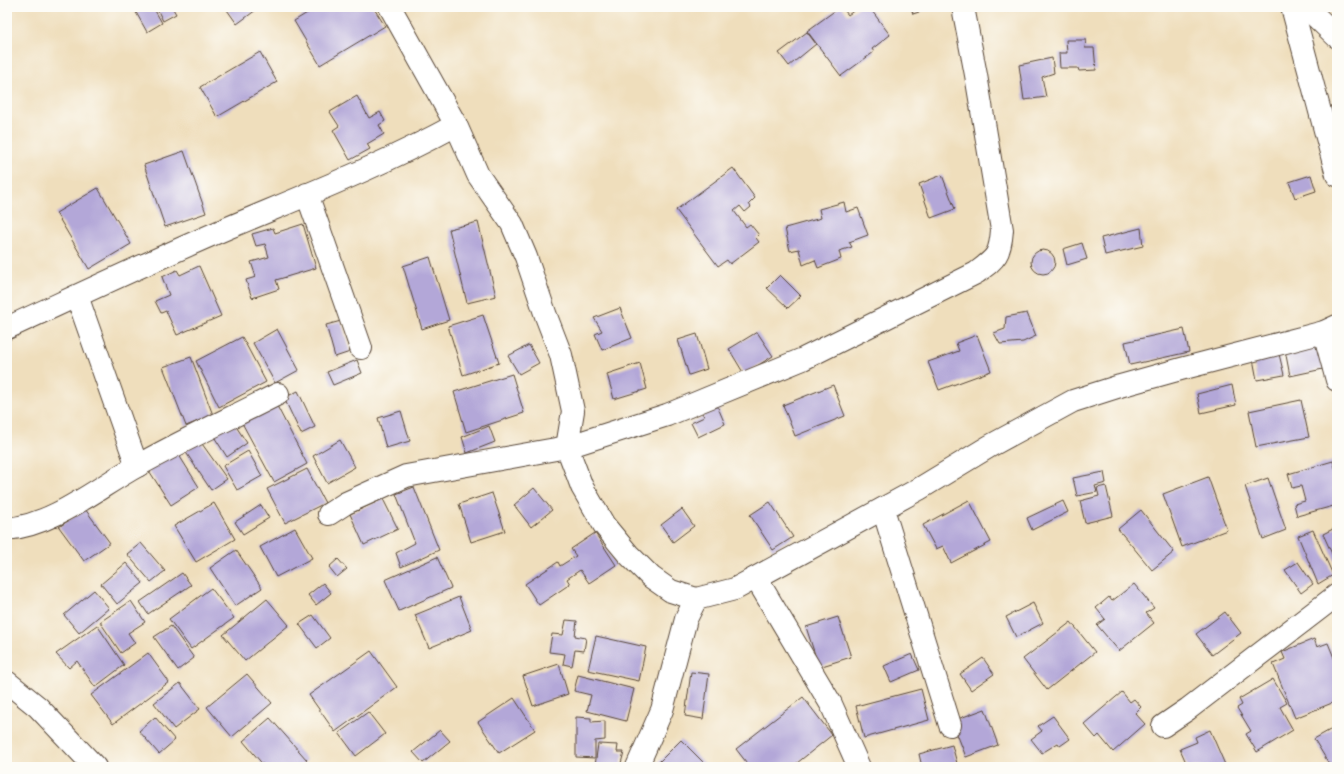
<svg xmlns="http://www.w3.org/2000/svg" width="1344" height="774" viewBox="0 0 1344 774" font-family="Mynerve,sans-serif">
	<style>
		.building { fill: #b3a7d8 }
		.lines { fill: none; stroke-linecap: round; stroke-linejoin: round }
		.minor-casing { stroke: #564536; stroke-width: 24 }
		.minor { stroke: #fff; stroke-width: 22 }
	</style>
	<rect width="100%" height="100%" fill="#fdfcf7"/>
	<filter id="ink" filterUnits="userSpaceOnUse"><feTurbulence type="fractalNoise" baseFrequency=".025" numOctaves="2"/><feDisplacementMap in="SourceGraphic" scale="8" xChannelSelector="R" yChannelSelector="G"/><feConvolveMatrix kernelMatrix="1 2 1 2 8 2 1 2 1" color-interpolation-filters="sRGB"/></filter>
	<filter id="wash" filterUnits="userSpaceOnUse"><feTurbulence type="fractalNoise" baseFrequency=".012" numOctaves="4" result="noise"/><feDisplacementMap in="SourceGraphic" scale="16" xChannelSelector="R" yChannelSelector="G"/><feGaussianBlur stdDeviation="0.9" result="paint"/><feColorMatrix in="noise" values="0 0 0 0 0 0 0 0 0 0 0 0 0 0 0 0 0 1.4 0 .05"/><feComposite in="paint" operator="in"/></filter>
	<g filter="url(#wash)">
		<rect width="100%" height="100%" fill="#efdebc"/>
		<g id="blocks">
			<g class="building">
				<path d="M133 7H153L162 23 147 32Z"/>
				<path d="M156 7H172L176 14 163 21Z"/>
				<path d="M225 7H260L237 24Z"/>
				<path d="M317 7H373L385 26 320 65 294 21Z"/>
				<path d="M840 7H842L848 15 859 7H869L890 35 872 49 874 52 841 76 807 31Z"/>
				<path d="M911 7H934L913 14Z"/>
				<path d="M807 32 816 44 789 66 779 53Z"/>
				<path d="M1066 40H1086L1085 48H1094L1096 70 1079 71 1078 68H1060L1059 53H1067Z"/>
				<path d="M260 52 277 82 217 117 200 87Z"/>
				<path d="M1052 58 1054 73 1042 77 1046 97 1024 100 1019 65Z"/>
				<path d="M357 96 369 118 380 112 385 121 379 125 384 134 367 144 370 149 350 160 333 130 339 126 330 112Z"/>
				<path d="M184 151 206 213 165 227 144 165Z"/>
				<path d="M733 168 755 198 749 204 751 207 745 212 740 206 734 211 746 227 750 224 759 235 756 238 759 242 730 264 727 260 718 266 676 210Z"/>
				<path d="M942 175 955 209 931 218 919 184Z"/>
				<path d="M1311 175 1316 191 1295 198 1289 182Z"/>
				<path d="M98 188 131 244 89 269 56 213Z"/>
				<path d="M844 202 846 212 858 208 868 235 849 242 852 247 839 251 841 259 818 268 815 260 803 265 799 249 790 251 785 228 821 218 819 209Z"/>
				<path d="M478 222 496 296 467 303 449 229Z"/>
				<path d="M303 224 316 268 276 280 279 289 252 298 246 280 256 277 251 262 269 257 265 244 256 246 252 234 273 228 275 233Z"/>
				<path d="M1141 228 1143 246 1105 255 1101 238Z"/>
				<path d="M1082 243 1087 259 1067 265 1063 249Z"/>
				<circle cx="1043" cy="262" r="12"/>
				<path d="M430 257 449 320 422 329 403 266Z"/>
				<path d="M199 266 221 316 177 335 166 311 161 313 155 301 169 295 162 277 177 270 180 275Z"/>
				<path d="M780 275 801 296 788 308 767 288Z"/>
				<path d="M620 308 632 338 602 350 595 334 602 331 594 318Z"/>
				<path d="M1027 313 1036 336 1023 342 1000 344 994 333 1005 329 1006 317Z"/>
				<path d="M483 315 499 363 463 375 448 326Z"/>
				<path d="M341 321 350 352 335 357 326 325Z"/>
				<path d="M277 329 299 370 275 383 253 343Z"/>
				<path d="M1184 329 1189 352 1130 365 1125 342Z"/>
				<path d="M757 332 773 356 744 374 729 349Z"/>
				<path d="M697 334 707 369 689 375 678 340Z"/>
				<path d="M977 335 991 371 939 390 928 362 959 351 956 343Z"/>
				<path d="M242 337 266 382 219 407 196 361Z"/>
				<path d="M1318 343 1323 369 1290 376 1285 350Z"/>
				<path d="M529 345 539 363 519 374 508 356Z"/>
				<path d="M1279 354 1284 375 1257 380 1253 359Z"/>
				<path d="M191 357 213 415 186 426 163 367Z"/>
				<path d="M357 360 362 373 333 385 327 372Z"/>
				<path d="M640 363 647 389 614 399 607 374Z"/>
				<path d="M512 374 524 413 466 432 454 392Z"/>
				<path d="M833 385 845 416 795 436 783 405Z"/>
				<path d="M1232 385 1236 405 1201 413 1197 394Z"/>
				<path d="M298 391 315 427 301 434 284 398Z"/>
				<path d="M1301 400 1309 437 1256 447 1249 411Z"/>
				<path d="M716 403 725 424 698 437 691 423 704 417 701 409Z"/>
				<path d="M276 404 307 464 274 482 242 423Z"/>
				<path d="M401 411 410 441 386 448 378 418Z"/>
				<path d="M231 419 247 443 227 457 211 432Z"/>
				<path d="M489 426 495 442 467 453 462 437Z"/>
				<path d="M340 440 355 467 327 483 313 456Z"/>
				<path d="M200 441 227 479 211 490 185 451Z"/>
				<path d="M248 451 262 476 237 490 223 466Z"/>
				<path d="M177 452 199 487 171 505 148 469Z"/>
				<path d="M1333 461 1337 474V505L1297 516 1294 504 1305 501 1301 486 1292 488 1288 474Z"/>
				<path d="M307 469 325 503 285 523 267 489Z"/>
				<path d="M1104 472 1106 483 1095 486 1097 492 1077 496 1073 478Z"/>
				<path d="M1208 477 1227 530 1182 547 1163 494Z"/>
				<path d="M1268 478 1286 530 1263 539 1245 486Z"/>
				<path d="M1106 486 1113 516 1085 523 1080 501 1099 496 1097 488Z"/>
				<path d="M414 487 439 550 401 567 396 553 415 543 396 494Z"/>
				<path d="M534 488 552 510 531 527 514 505Z"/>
				<path d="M492 493 505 531 471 542 459 504Z"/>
				<path d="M383 499 398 529 364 545 350 514Z"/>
				<path d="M969 500 991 542 951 563 943 546 936 549 923 525Z"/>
				<path d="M1063 501 1068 512 1032 530 1027 518Z"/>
				<path d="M770 502 793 537 773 550 750 515Z"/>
				<path d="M214 503 235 539 196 562 174 526Z"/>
				<path d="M261 505 269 518 243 534 235 522Z"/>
				<path d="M85 509 110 543 84 561 59 527Z"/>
				<path d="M682 509 694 526 673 542 661 525Z"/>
				<path d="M1141 510 1174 552 1152 570 1118 529Z"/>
				<path d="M1337 527V565L1323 534Z"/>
				<path d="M295 528 312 558 276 577 260 547Z"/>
				<path d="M1313 530 1333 575 1318 584 1298 536Z"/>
				<path d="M595 533 616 565 589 583 580 570 567 579 570 584 539 605 525 584 558 562 560 566 576 556 571 549Z"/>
				<path d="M141 543 165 571 151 582 127 554Z"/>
				<path d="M236 550 262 588 235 606 210 568Z"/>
				<path d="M437 557 451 588 399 611 385 580Z"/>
				<path d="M338 559 347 569 337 577 329 567Z"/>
				<path d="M1298 562 1313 584 1301 593 1285 570Z"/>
				<path d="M126 563 143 583 117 604 101 584Z"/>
				<path d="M182 573 191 585 148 614 140 602Z"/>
				<path d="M323 583 331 593 316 605 308 595Z"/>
				<path d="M1134 584 1154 608 1146 613 1154 623 1119 651 1097 625 1105 619 1096 608 1109 597 1112 601Z"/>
				<path d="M211 588 234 618 191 649 169 619Z"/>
				<path d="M94 590 109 608 79 633 64 615Z"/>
				<path d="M459 597 472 630 429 648 415 615Z"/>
				<path d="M267 599 289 625 245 661 223 635Z"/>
				<path d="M131 601 145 622 128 633 135 643 121 653 100 622Z"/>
				<path d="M1033 603 1043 623 1016 637 1006 617Z"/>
				<path d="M1225 612 1241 633 1212 655 1196 634Z"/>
				<path d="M313 615 330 638 317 648 299 624Z"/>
				<path d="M838 617 851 657 819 667 806 627Z"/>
				<path d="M566 620 577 621 575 636 586 638 584 651 575 650 572 666 563 664 565 654 549 652 552 634 563 635Z"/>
				<path d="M1071 622 1095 652 1047 690 1023 659Z"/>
				<path d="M97 625 124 665 95 687 77 661 69 668 56 654Z"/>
				<path d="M171 626 194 658 178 670 154 637Z"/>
				<path d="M596 636 646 647 639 681 588 670Z"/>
				<path d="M1314 639 1317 647 1328 643 1337 665V701L1295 718 1273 664 1285 659 1282 652Z"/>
				<path d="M371 651 397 687 335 732 309 695Z"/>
				<path d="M148 653 169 682 113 724 91 695Z"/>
				<path d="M912 654 919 670 891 682 884 666Z"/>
				<path d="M983 658 994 674 971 690 960 674Z"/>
				<path d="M559 664 568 694 533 706 523 676Z"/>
				<path d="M691 672 709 674 703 719 685 716Z"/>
				<path d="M247 674 272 703 232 737 207 707Z"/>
				<path d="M578 675 634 689 626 721 587 711 591 695 574 691Z"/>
				<path d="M1273 679 1287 703 1280 707 1293 730 1257 752 1246 734 1251 731 1237 708 1242 705 1239 699Z"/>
				<path d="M180 683 200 709 174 729 154 703Z"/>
				<path d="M921 689 929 720 864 738 856 706Z"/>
				<path d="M1122 692 1130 702 1134 699 1141 707 1135 713 1145 724 1113 752 1099 735 1096 738 1084 724Z"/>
				<path d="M803 697 832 735 792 767H750L736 749Z"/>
				<path d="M514 698 535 730 499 753 478 722Z"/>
				<path d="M985 709 998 745 966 757 952 721Z"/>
				<path d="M368 712 385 734 356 756 339 733Z"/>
				<path d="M1053 716 1070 739 1060 746 1058 743 1042 753 1031 739 1042 731 1038 726Z"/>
				<path d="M155 717 175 740 159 754 139 731Z"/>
				<path d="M576 717 591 718V722L605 721V740L595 741V758L576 757Z"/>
				<path d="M270 718 307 760 299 767H265L243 741Z"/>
				<path d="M1337 726V767H1331L1314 739Z"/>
				<path d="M440 730 450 741 423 763 413 752Z"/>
				<path d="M1210 730 1226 767H1188L1180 749 1197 742 1195 737Z"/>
				<path d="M681 740 708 767H654Z"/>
				<path d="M598 744 618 745 617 752H624L620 767 595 766Z"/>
				<path d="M952 745 958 767H922L919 754Z"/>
			</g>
		</g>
	</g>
	<g filter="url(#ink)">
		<use href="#blocks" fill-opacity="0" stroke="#564536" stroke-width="1"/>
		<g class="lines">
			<g class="minor-casing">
				<g id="minor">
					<path d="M390 7 456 125 478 175 512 224 526 257 546 316 561 355 573 411 567 447 582 487 604 525 628 554 651 577 671 591 696 599 735 589 919 489 990 446 1073 401 1120 386 1181 369 1324 332 1337 326"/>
					<path d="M1292 7 1337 175"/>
					<path d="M1306 7 1337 37"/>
					<path d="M307 194 361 348"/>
					<path d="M77 296 137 466"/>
					<path d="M7 328C81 294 155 259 230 227 306 195 383 165 456 125"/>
					<path d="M1324 332 1337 380"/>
					<path d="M883 509 950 725"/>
					<path d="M329 514 346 503 406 476 567 447 667 415 803 359 976 273C996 258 1000 256 1002 230L976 75 963 7"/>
					<path d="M7 529C54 525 97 488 137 466 183 440 231 418 278 394"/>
					<path d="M756 578 831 704 859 767"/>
					<path d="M7 682 38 707 95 767"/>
					<path d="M1163 726 1188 709 1337 595"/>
					<path d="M637 767 662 710 686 619 696 599"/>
				</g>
			</g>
			<use href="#minor" class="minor"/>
		</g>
	</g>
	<rect width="1344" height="774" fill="none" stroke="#fdfcf7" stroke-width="24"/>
</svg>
